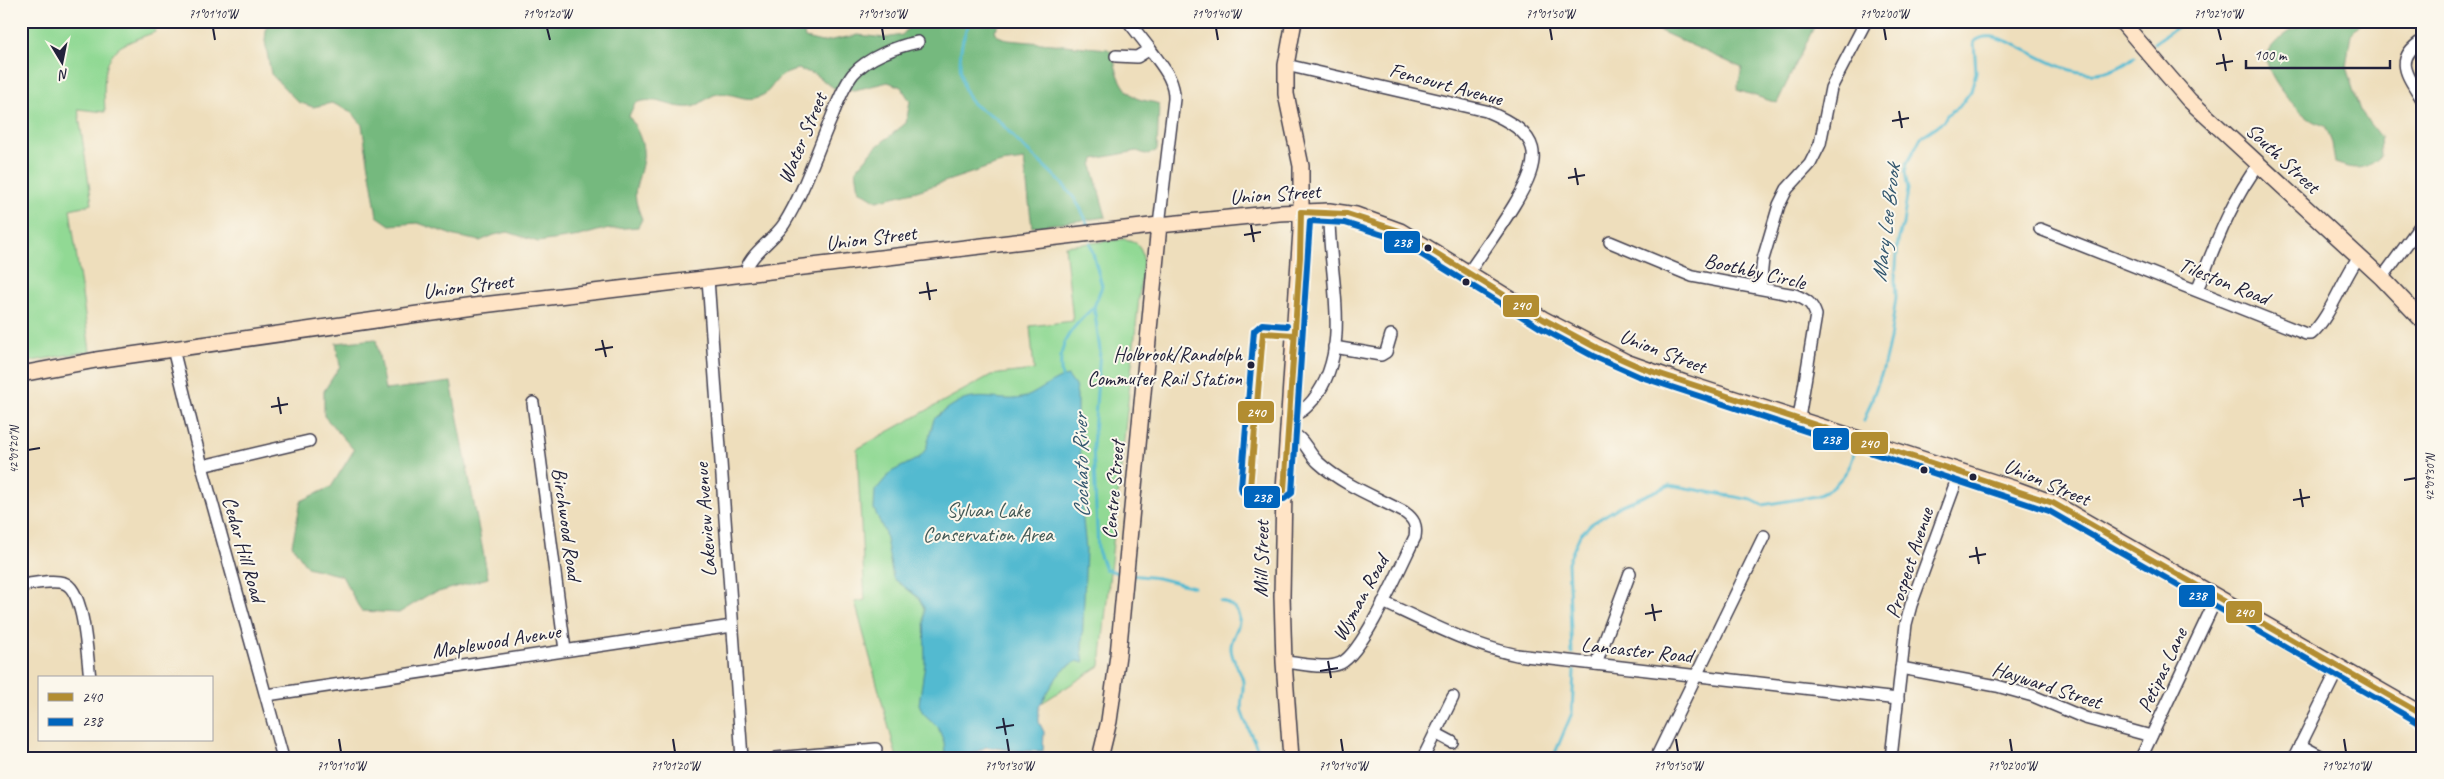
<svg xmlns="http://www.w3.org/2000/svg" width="2444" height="779" viewBox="0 0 2444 779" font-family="Caveat,sans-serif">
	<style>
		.green { fill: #91d994; stroke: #5a7e68 }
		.forest { fill: #74b97e; stroke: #4b6e5c }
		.water { fill: #52bad0; stroke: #3a6e86 }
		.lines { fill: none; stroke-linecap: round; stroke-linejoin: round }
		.stream { stroke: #52bad0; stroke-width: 3 }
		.street-casing { stroke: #413e4e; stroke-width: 14 }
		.secondary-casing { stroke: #413e4e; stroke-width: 18 }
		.street { stroke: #fff; stroke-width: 11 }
		.secondary { stroke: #ffe4c6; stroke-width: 15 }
		.bus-1-casing { stroke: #fbf7ec; stroke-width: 10 }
		.bus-2-casing { stroke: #fbf7ec; stroke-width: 10 }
		.bus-1 { stroke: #b28d31; stroke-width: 6 }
		.bus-2 { stroke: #0065bd; stroke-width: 6 }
		.ticks { fill: none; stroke: #22223b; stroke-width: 2 }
		.bus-dot { fill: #22223b; stroke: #fbf7ec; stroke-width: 2 }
		.labels { text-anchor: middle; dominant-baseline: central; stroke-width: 4; stroke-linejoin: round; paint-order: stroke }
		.bus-label { font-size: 20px; fill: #22223b; stroke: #fbf7ec; text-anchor: end }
		.street-label { font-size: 21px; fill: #22223b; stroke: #fbf7ec }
		.park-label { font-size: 21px; fill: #435956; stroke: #fbf7ec }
		.water-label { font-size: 22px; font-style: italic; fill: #33576f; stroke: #fbf7ec }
		.line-badge { stroke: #fbf7ec; stroke-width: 2 }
		.badge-label { font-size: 14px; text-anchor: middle; font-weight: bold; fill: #fff }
		.neatline { fill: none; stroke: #22223b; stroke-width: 2 }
		.ticks-label { font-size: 12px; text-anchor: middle; fill: #22223b }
	</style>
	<rect width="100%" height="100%" fill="#fbf7ec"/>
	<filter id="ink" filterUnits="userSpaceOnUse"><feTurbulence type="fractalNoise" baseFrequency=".02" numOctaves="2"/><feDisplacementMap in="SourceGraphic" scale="10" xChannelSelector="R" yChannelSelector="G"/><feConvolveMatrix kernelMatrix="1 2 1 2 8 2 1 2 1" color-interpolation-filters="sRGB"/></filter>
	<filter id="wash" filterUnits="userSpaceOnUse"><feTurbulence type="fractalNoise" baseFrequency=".0096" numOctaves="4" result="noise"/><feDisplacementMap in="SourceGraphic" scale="20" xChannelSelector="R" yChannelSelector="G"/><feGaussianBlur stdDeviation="1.12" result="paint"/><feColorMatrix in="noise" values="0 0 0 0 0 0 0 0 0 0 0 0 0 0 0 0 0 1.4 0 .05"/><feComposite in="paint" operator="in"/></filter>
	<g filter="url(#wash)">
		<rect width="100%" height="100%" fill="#eedebc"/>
		<g class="green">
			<path d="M21 21H157L155 32C145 36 135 39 125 44 100 56 104 89 105 112L78 109 92 204 70 209 90 351 21 363Z"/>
			<path d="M1124 239C1136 240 1143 247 1143 260L1100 666 955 758H897L855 602 865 600 857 449 991 375 1034 370 1030 326 1073 321 1065 246Z"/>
		</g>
		<g class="forest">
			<path d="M267 21H801L805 38 822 42 858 35 885 38 902 35 915 21H1002L995 30 996 35 1008 40 1108 49 1113 53C1115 69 1121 89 1136 98 1142 101 1152 101 1159 104L1157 150 1148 155 1137 151 1094 159 1092 166 1106 217 1032 227 1024 160 1001 163 917 191 877 201 859 190 856 170 876 147 906 123 910 101 901 87 888 82 855 90 834 88 814 74 798 69C792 72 782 74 778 79 769 88 770 94 755 98 743 101 729 91 717 94 708 96 698 107 691 107 668 109 659 95 635 103L629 116C637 129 645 144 643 159 638 189 629 188 642 219L638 227 601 230 580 236 538 242 508 232 494 235 480 241 455 236 418 223 390 225 377 216 362 125 352 112 332 103 313 107 298 102 271 74 265 41Z"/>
			<path d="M1638 21H1798L1814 27 1777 103 1737 90 1742 68Z"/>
			<path d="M2307 21H2364L2351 34 2346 67 2360 111 2380 137 2381 156C2365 171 2356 170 2335 163L2332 143 2325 126C2321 124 2315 123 2311 120 2298 113 2264 73 2267 57 2270 40 2294 30 2307 21Z"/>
			<path d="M376 339 385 390 451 382 488 578 428 595 399 613 361 611 342 576 307 567 292 545 301 501 331 487 354 450 324 416V391L340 366 336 343Z"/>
		</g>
		<path class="water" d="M1068 376 1075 386 1077 395V424L1084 480 1082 511 1086 549 1082 648 1084 663 1077 661 1064 669 1057 677 1039 707V722L1044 732 1043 751H1020L986 747 967 757 960 758 945 753 944 742 938 727 923 713 919 704 925 663 924 608 919 598 893 578 885 533 874 509 875 491 891 472 919 458 926 449 934 419C944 411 955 402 967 399 987 394 1006 403 1026 397 1039 392 1056 377 1068 376Z"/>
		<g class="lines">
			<g class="stream">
				<path d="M970 21C958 45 956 75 969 99 975 109 988 112 997 119 1004 125 1009 132 1015 139 1041 165 1077 189 1088 226"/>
				<path d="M2154 43 2185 21"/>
				<path d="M1090 243 1102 286 1094 307 1100 350 1093 447 1098 550 1105 569 1122 574"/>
				<path d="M1062 377C1056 344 1071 328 1094 307"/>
				<path d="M1864 421 1883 369 1890 339 1896 297 1895 279 1898 241 1903 224 1908 189 1905 172 1907 163 1921 137 1943 122 1947 115 1959 107 1971 91 1976 72 1974 42C2006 14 2073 110 2134 57"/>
				<path d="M1131 575 1158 578 1194 587"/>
				<path d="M1220 600C1229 603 1237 607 1239 617 1241 628 1230 637 1231 649 1232 661 1238 667 1242 677 1246 689 1239 700 1242 712 1246 727 1256 742 1261 758"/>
				<path d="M1572 653 1568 562 1580 535 1591 524 1622 505 1670 485 1752 500 1762 505 1817 496C1834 490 1853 469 1854 451"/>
				<path d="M1553 758 1572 713 1574 671"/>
			</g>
		</g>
	</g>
	<g filter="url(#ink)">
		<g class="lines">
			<g class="street-casing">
				<g id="street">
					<path d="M1128 21 1150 49"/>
					<path d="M2423 40C2392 60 2408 75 2423 101"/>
					<path d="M1116 56 1137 57 1150 49C1161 65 1175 79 1174 99L1159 225"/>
					<path d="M1286 65 1486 111C1542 134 1544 156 1514 205 1500 228 1484 250 1469 272"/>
					<path d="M2040 229 2306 334H2311C2329 319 2343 279 2358 258"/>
					<path d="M1610 242 1692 276 1795 295C1807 300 1812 303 1816 315L1799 418"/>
					<path d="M746 274C745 257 774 240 784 224 804 192 816 153 831 119 837 104 843 87 853 74 867 58 897 46 918 42"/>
					<path d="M2382 278 2423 222"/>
					<path d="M708 279 742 758"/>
					<path d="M1760 288 1763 259 1779 205 1787 189 1810 164 1820 144 1831 88 1866 21"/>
					<path d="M2197 290C2215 246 2230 202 2259 164"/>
					<path d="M1334 347 1381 355 1386 352 1391 335"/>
					<path d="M173 349 202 466 283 758"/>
					<path d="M533 403 565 650"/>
					<path d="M1288 415C1300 415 1306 408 1313 400 1355 348 1327 271 1329 211"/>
					<path d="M202 466 309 441"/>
					<path d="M21 585C34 584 52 579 64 583 85 590 87 658 90 678"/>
					<path d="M1383 602C1426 622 1470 645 1517 655L1898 699"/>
					<path d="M1284 662C1300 663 1326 670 1341 663 1364 652 1402 563 1415 537 1417 525 1414 519 1404 512 1376 497 1343 485 1319 463 1307 453 1304 435 1287 432"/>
					<path d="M1596 664 1630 573"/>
					<path d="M1901 668 1997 686 2033 696 2085 718 2151 736"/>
					<path d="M267 695 732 626"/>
					<path d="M1435 733 1452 742"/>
					<path d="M2300 745 2324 758"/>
					<path d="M776 758 876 749"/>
					<path d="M1423 758 1453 697"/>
					<path d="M1656 758 1764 536"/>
					<path d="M1891 758 1906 624 1911 605 1960 471"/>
					<path d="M2141 758 2217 597"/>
					<path d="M2294 758 2339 667"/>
				</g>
			</g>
			<g class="secondary-casing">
				<g id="secondary">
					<path d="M2121 21 2189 100 2382 278 2423 321"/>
					<path d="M21 374 96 360 474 306 1159 225 1279 213 1329 211 1356 215 1400 231 1543 319 1626 362 1685 383 2015 489 2053 503 2423 715"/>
					<path d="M1100 758 1109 721 1118 655 1159 225"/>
					<path d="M1291 758 1284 662 1282 596 1284 490 1301 230V166L1286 94V65L1294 21"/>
				</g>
			</g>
			<use href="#street" class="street"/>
			<use href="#secondary" class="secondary"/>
			<g class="bus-1-casing">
				<g id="bus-1">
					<path d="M1301 212 1347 214 1400 231 1543 319 1597 348 1642 368 2053 503 2423 715"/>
					<path d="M1284 490 1300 257 1301 212"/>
					<path d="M1284 490 1250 488 1263 333 1294 335"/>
				</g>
			</g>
			<g class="bus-2-casing">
				<path id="bus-2" d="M1287 326 1262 324 1254 331 1241 487 1242 492 1247 496 1284 499 1292 493 1310 221 1345 223 1396 239 1539 327 1593 356 1638 376 2049 511 2419 723"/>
			</g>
			<use href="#bus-1" class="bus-1"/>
			<use href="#bus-2" class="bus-2"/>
		</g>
	</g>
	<path class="ticks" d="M213 28 215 40M547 28 550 40M882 28 884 40M1216 28 1218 40M1550 28 1552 40M1884 28 1886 40M2218 28 2221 40M2223 54 2226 71M2216 64 2233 61M1899 111 1902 128M1892 121 1909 118M1575 168 1578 185M1568 178 1585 175M1251 225 1254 242M1244 235 1261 232M927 282 930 300M919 293 937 290M602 340 606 357M595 350 613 347M278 397 281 414M271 407 288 404M28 450 40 448M2404 480 2416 478M2300 489 2303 507M2293 500 2310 497M1976 547 1979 564M1969 557 1986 554M1652 604 1655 621M1645 614 1662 611M1328 661 1331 678M1320 671 1338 668M1003 718 1006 735M996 728 1014 725M339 739 341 752M673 739 675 752M1007 739 1009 752M1341 739 1343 752M1676 739 1678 752M2010 739 2012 752M2344 739 2346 752"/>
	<g class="bus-dot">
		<circle cx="1428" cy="248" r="4.5"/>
		<circle cx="1466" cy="282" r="4.5"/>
		<circle cx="1251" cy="365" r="4.5"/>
		<circle cx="1924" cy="470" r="4.5"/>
		<circle cx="1973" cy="477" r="4.5"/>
	</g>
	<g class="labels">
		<g class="bus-label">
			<text x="1242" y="354">Holbrook/Randolph<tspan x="1242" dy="24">Commuter Rail Station</tspan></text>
		</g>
		<g class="street-label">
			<text transform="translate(1446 84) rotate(15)">Fencourt Avenue</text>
			<text transform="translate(802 138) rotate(-67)">Water Street</text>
			<text transform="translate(2283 158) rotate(43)">South Street</text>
			<text transform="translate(1275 194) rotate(-4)">Union Street</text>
			<text transform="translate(871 238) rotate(-7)">Union Street</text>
			<text transform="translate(1755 271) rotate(13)">Boothby Circle</text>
			<text transform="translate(2224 281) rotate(22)">Tileston Road</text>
			<text transform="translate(468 286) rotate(-7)">Union Street</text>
			<text transform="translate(1663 351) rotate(21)">Union Street</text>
			<text transform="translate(2047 482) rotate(23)">Union Street</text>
			<text transform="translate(1113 490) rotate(-85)">Centre Street</text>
			<text transform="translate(705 520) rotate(-94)">Lakeview Avenue</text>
			<text transform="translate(567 524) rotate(82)">Birchwood Road</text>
			<text transform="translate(244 549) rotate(74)">Cedar Hill Road</text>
			<text transform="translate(1261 559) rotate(-89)">Mill Street</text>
			<text transform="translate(1909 563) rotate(-72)">Prospect Avenue</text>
			<text transform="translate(1360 598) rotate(-61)">Wyman Road</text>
			<text transform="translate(496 641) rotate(-9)">Maplewood Avenue</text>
			<text transform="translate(1637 650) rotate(6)">Lancaster Road</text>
			<text transform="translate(2162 670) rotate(-65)">Petipas Lane</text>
			<text transform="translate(2047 685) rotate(18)">Hayward Street</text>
		</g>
		<g class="park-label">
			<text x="988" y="510">Sylvan Lake<tspan x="988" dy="24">Conservation Area</tspan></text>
		</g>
		<g class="water-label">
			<text transform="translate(1886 223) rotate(-83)">Mary Lee Brook</text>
			<text transform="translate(1081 466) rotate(-91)">Cochato River</text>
		</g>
	</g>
	<g class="line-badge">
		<rect x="1383" y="230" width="38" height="24" rx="5" fill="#0065bd"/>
		<rect x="1502" y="294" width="38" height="24" rx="5" fill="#b28d31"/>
		<rect x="1237" y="400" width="38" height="24" rx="5" fill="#b28d31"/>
		<rect x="1812" y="427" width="38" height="24" rx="5" fill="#0065bd"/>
		<rect x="1850" y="431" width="39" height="24" rx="5" fill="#b28d31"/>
		<rect x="1243" y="485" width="38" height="24" rx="5" fill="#0065bd"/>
		<rect x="2178" y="584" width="38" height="24" rx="5" fill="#0065bd"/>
		<rect x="2225" y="600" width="38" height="24" rx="5" fill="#b28d31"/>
	</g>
	<g class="badge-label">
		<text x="1402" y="247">238</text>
		<text x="1521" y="310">240</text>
		<text x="1256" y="417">240</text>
		<text x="1831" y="444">238</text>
		<text x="1869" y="448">240</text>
		<text x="1262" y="502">238</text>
		<text x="2197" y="600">238</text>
		<text x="2244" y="617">240</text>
	</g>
	<rect width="2444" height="779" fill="none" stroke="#fbf7ec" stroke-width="55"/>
	<rect x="38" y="676" width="175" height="65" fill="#fbf7ec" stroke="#a4a2a5"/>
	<rect x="48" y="693" width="25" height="8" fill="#b28d31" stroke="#a4a2a5"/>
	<text x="82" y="702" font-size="15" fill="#22223b">240</text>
	<rect x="48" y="718" width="25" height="8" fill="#0065bd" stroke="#a4a2a5"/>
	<text x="82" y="726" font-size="15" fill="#22223b">238</text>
	<g transform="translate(62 62) rotate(170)" stroke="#fbf7ec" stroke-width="4" paint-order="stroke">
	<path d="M0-4L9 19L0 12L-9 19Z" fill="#22223b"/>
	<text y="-8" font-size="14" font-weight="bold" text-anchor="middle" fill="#22223b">N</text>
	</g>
	<path d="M2246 60v8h144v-8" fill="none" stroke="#22223b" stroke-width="2.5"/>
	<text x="2254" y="60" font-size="15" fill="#22223b" stroke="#fbf7ec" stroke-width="4" paint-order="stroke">100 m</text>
	<rect x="28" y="28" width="2388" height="724" class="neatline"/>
	<g class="ticks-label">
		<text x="213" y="18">71°01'10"W</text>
		<text x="547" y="18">71°01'20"W</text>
		<text x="882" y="18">71°01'30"W</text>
		<text x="1216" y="18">71°01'40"W</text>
		<text x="1550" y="18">71°01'50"W</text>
		<text x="1884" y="18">71°02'00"W</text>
		<text x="2218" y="18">71°02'10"W</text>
		<text transform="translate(14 450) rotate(-90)" y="4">42°09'20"N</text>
		<text transform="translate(2430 478) rotate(-90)" y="4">42°09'30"N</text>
		<text x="341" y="770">71°01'10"W</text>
		<text x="675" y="770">71°01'20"W</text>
		<text x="1009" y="770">71°01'30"W</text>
		<text x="1343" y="770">71°01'40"W</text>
		<text x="1678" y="770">71°01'50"W</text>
		<text x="2012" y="770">71°02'00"W</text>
		<text x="2346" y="770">71°02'10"W</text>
	</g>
</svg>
